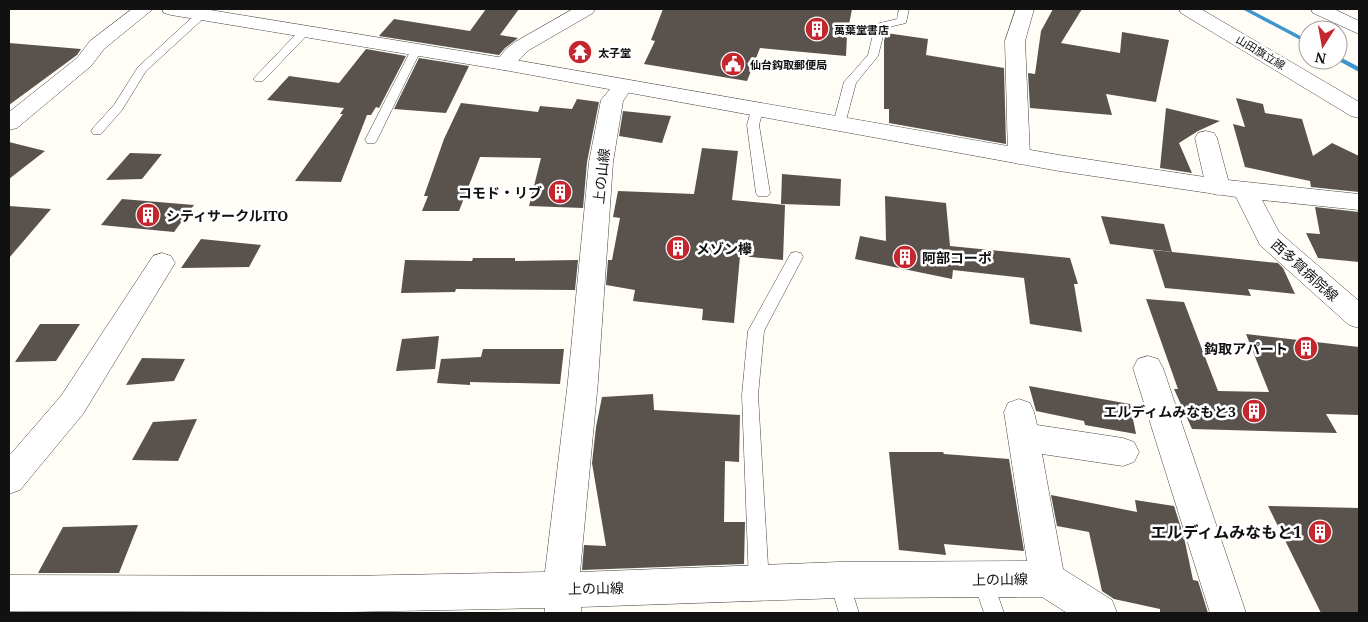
<svg xmlns="http://www.w3.org/2000/svg" width="1368" height="622" viewBox="0 0 1368 622" font-family="'Noto Serif','Noto Sans JP',serif">
	<style>
		.lines { fill: none; stroke-linecap: round; stroke-linejoin: round }
		.stream { fill: #3f96cf; fill-rule: evenodd }
		.building { fill: #5a524d }
		.service-casing { stroke: #444; stroke-width: 1 }
		.minor-casing { stroke: #444; stroke-width: 1 }
		.tertiary-casing { stroke: #444; stroke-width: 1 }
		.service { fill: #fff; fill-rule: evenodd }
		.minor { fill: #fff; fill-rule: evenodd }
		.tertiary { fill: #fff; fill-rule: evenodd }
		.labels { text-anchor: middle; dominant-baseline: central; stroke-width: 5; stroke-linejoin: round; paint-order: stroke }
		.far-poi-label { font-size: 11px; font-weight: bold; fill: #111; stroke: #fff; text-anchor: start }
		.far-street-label { font-size: 11px; fill: #111; stroke: #fff }
		.street-label { font-size: 14px; fill: #111; stroke: #fff }
		.poi-label { font-size: 14px; font-weight: bold; fill: #111; stroke: #fff; text-anchor: end }
		.near-poi-label { font-size: 16px; font-weight: bold; fill: #111; stroke: #fff; text-anchor: end }
	</style>
	<rect width="100%" height="100%" fill="#fffdf5"/>
	<g class="lines">
		<g class="stream">
			<path d="M1242 9H1249L1308 40V44Z"/>
			<path d="M1338 56 1359 67V72L1337 60H1338Z"/>
		</g>
	</g>
	<g class="building">
		<path d="M486 9H519L500 35 518 38 505 48 499 55 379 36 394 19 470 31Z"/>
		<path d="M663 9H852L847 35 846 56 760 48 747 81 644 64 655 41 651 40Z"/>
		<path d="M1053 9H1082L1061 43 1120 53 1122 32 1169 40 1156 102 1106 94 1112 115 1030 108 1028 73 1035 74 1041 31Z"/>
		<path d="M886 33 928 39 926 55 1004 68 1006 144 889 123V109H884V41Z"/>
		<path d="M9 43 81 49 77 55 9 105Z"/>
		<path d="M366 49 406 56 379 108 376 107 371 115H367L341 182 295 181 343 114H340L344 108 267 100 289 76 339 83Z"/>
		<path d="M419 58 469 66 446 113 394 109Z"/>
		<path d="M1236 98 1263 104 1265 113 1302 119 1313 156 1332 143 1359 156V192L1311 187 1310 181 1245 167 1233 124 1245 127Z"/>
		<path d="M577 99 599 102 587 162 583 208 529 206 541 158 480 157 459 211H422L428 196H424L444 139 461 103 538 112 540 106 572 109Z"/>
		<path d="M1166 108 1220 121 1198 131 1179 143 1192 173 1160 168Z"/>
		<path d="M623 111 671 116 662 143 619 136Z"/>
		<path d="M9 142 45 151 9 179Z"/>
		<path d="M702 148 738 151 732 200 785 205 783 260 740 256 734 323 702 320 703 309 633 301 635 290 606 285 608 260H612L620 218 613 217 618 191 694 194Z"/>
		<path d="M130 153 162 154 142 179 106 180Z"/>
		<path d="M782 174 841 179 840 206 781 204Z"/>
		<path d="M885 196 946 203 950 246 1070 258 1078 284H1074L1082 332 1030 324 1024 278 953 270 952 279 855 259 860 236 886 241Z"/>
		<path d="M122 199 194 205 174 232 101 225Z"/>
		<path d="M9 206 51 209 9 258Z"/>
		<path d="M1315 207 1359 212V262L1318 258 1306 233 1320 234Z"/>
		<path d="M1101 216 1164 224 1172 252 1110 244Z"/>
		<path d="M201 239 261 245 249 267 181 268Z"/>
		<path d="M1153 250 1278 263 1283 268 1295 294 1248 289 1251 296 1165 288Z"/>
		<path d="M473 258H515V261L578 260 575 290 456 289 455 292 401 293 405 260 472 261Z"/>
		<path d="M1146 299 1184 302 1218 391 1269 392 1246 334 1359 347V415L1326 414 1337 433 1192 429 1174 389H1178Z"/>
		<path d="M40 324H80L56 361 15 362Z"/>
		<path d="M439 336 435 369 396 371 402 339Z"/>
		<path d="M483 349H564L560 384 470 382V385L437 383 441 359 481 357Z"/>
		<path d="M142 358 185 359 174 381 126 385Z"/>
		<path d="M1029 386 1130 404 1136 434 1085 425 1084 421 1036 411Z"/>
		<path d="M653 394 654 410 740 415 739 462 725 461 724 522H745L744 564 582 570 584 545 606 546 592 463 596 427 602 397Z"/>
		<path d="M197 419 178 461 132 460 153 422Z"/>
		<path d="M889 452H943L944 454 1009 459 1024 551 944 544 946 555 899 550Z"/>
		<path d="M1051 495 1137 512 1135 500 1174 506 1184 537 1193 580 1198 581 1208 613H1160V609L1114 599 1102 591 1089 532 1057 526Z"/>
		<path d="M1268 506 1359 508V613H1321Z"/>
		<path d="M138 525 119 573H38L63 527Z"/>
	</g>
	<g class="lines">
		<g class="service-casing">
			<g id="service">
				<path d="M899 9H909L906 23 885 28 878 56 856 83 845 124 839 128 835 127 833 124 844 82 868 55 875 26 876 24 897 19Z"/>
				<path d="M202 11 207 14 206 16 146 71 122 110 101 134H93L91 131 93 128 114 105 138 67 198 12Z"/>
				<path d="M305 28 310 31 309 33 263 81H255L253 79 255 77 301 29Z"/>
				<path d="M416 47 421 50 377 140 375 143H367L365 140 411 50Z"/>
				<path d="M757 106 763 110 759 125 770 193 768 196H758L756 193 747 125 751 110Z"/>
				<path d="M796 252 801 253 803 257 764 331 758 395 769 583 766 590 759 593 752 590 749 583 742 395 748 331 791 253Z"/>
				<path d="M839 570 846 573 859 613H839L829 580 832 573Z"/>
				<path d="M983 570 990 573 1004 613H984L973 580 976 573Z"/>
			</g>
		</g>
		<g class="minor-casing">
			<g id="minor">
				<path d="M132 9H153L104 49 91 66 17 128 9 130V112L77 58 90 41Z"/>
				<path d="M573 9H595L593 13 529 50 511 68 504 70 497 68 494 64 506 49 515 42Z"/>
				<path d="M1016 9H1034L1025 41 1030 156 1027 161 1019 164 1011 161 1008 156 1005 41Z"/>
				<path d="M1311 9H1334L1359 21V34L1313 13Z"/>
				<path d="M623 80 630 82 633 86 623 101 613 162 598 381 580 572 839 562 1027 561 1004 412 1008 403 1019 399 1030 403 1034 412 1037 425 1123 438 1134 442 1139 452 1134 462 1123 466 1042 454 1063 569 1112 600 1117 613H1067L1042 597 839 598 581 607V613H545V608L348 612 9 611V575L348 576 545 572 568 381 589 162 601 100 616 82Z"/>
				<path d="M1206 131 1214 133 1217 138 1230 187 1226 193 1218 195 1210 193 1206 187 1195 138 1198 133Z"/>
				<path d="M162 253 171 256 175 263 83 414 20 490 9 494V456L61 396 153 256Z"/>
				<path d="M1148 356 1158 359 1163 368 1246 613H1210L1133 368 1138 359Z"/>
			</g>
		</g>
		<g class="tertiary-casing">
			<g id="tertiary">
				<path d="M162 9H204L504 58 1059 155 1218 179 1359 194V210L1262 200 1279 232 1359 301V328L1349 325 1260 245 1236 197 1059 171 504 70 171 15 164 13Z"/>
				<path d="M1179 9H1201L1359 102V118L1351 116 1181 13Z"/>
			</g>
		</g>
		<use href="#service" class="service"/>
		<use href="#minor" class="minor"/>
		<use href="#tertiary" class="tertiary"/>
	</g>
	<defs>
		<g id="building-disc" transform="scale(1.25)"><circle r="9.5" fill="#c4262e" stroke="#fff"/><path d="M-4-6H4V6H1V3H-1V6H-4ZM-2.5-4.3h1.7v1.8h-1.7ZM.8-4.3h1.7v1.8H.8ZM-2.5-1h1.7V.8h-1.7ZM.8-1h1.7V.8H.8Z" fill="#fff"/></g>
		<g id="temple-disc" transform="scale(1.25)"><circle r="9.5" fill="#c4262e" stroke="#fff"/><path d="M0-6L5-2H3V0L6.5 2.5H4V6H1.5V3h-3V6H-4V2.5H-6.5L-3 0V-2H-5Z" fill="#fff"/></g>
		<g id="civic-disc" transform="scale(1.25)"><circle r="9.5" fill="#c4262e" stroke="#fff"/><path d="M-.6-6.5H3V-4.5H.6V-3L4-1V1h2V6H-6V1h2V-1L-.6-3ZM-1.2 2.5V6h2.4V2.5Z" fill="#fff"/></g>
	</defs>
	<g fill-rule="evenodd">
		<use href="#building-disc" x="817" y="29"/>
		<use href="#temple-disc" x="580" y="52"/>
		<use href="#civic-disc" x="733" y="64"/>
		<use href="#building-disc" x="560" y="192"/>
		<use href="#building-disc" x="148" y="215"/>
		<use href="#building-disc" x="678" y="248"/>
		<use href="#building-disc" x="905" y="257"/>
		<use href="#building-disc" x="1306" y="348"/>
		<use href="#building-disc" x="1254" y="411"/>
		<use href="#building-disc" x="1320" y="532"/>
	</g>
	<g class="labels">
		<g class="far-poi-label">
			<text x="834" y="29">萬葉堂書店</text>
			<text x="598" y="52">太子堂</text>
			<text x="750" y="64">仙台鈎取郵便局</text>
		</g>
		<g class="far-street-label">
			<text transform="translate(1261 52) rotate(31)">山田旗立線</text>
		</g>
		<g class="street-label">
			<text transform="translate(601 176) rotate(-84)">上の山線</text>
			<text transform="translate(1305 270) rotate(42)">西多賀病院線</text>
			<text transform="translate(1000 579) rotate(-1)">上の山線</text>
			<text transform="translate(596 588) rotate(-1)">上の山線</text>
		</g>
		<g class="poi-label">
			<text x="542" y="192">コモド・リブ</text>
			<text x="166" y="215" text-anchor="start">シティサークルITO</text>
			<text x="696" y="248" text-anchor="start">メゾン欅</text>
			<text x="922" y="257" text-anchor="start">阿部コーポ</text>
			<text x="1288" y="348">鈎取アパート</text>
			<text x="1236" y="411">エルディムみなもと3</text>
		</g>
		<g class="near-poi-label">
			<text x="1302" y="532">エルディムみなもと1</text>
		</g>
	</g>
	<rect width="1368" height="622" fill="none" stroke="#111111" stroke-width="20"/>
	<g transform="translate(1323 45) rotate(191)"><circle r="24" fill="#ffffff" stroke="#a0a0a0"/>
	<path d="M0-4L9 19L0 12L-9 19Z" fill="#c4262e"/>
	<text y="-8" font-size="14" font-weight="bold" text-anchor="middle" fill="#111111">N</text>
	</g>
</svg>
